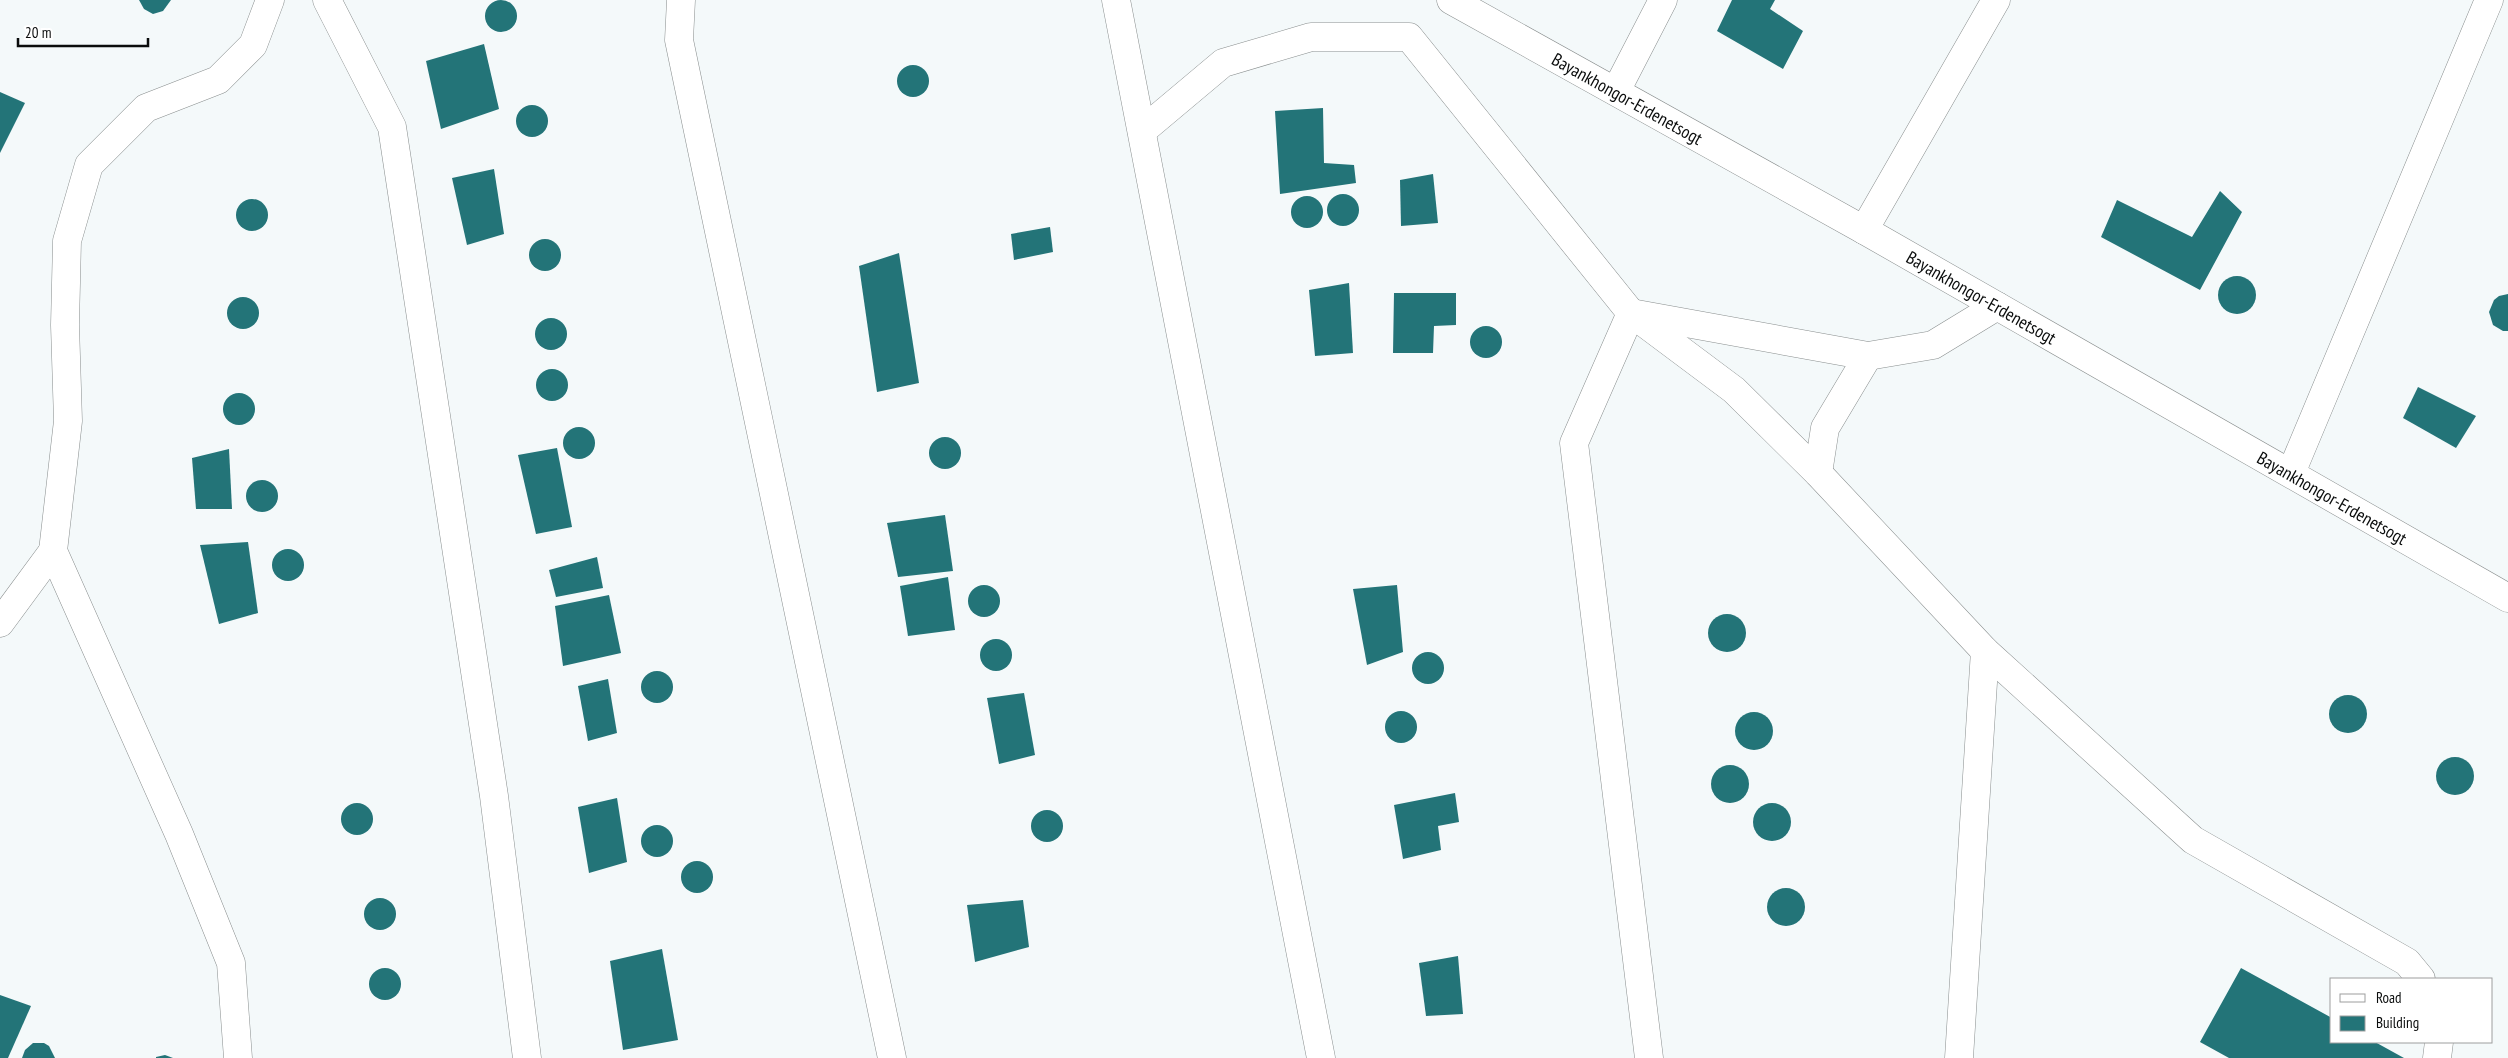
<svg xmlns="http://www.w3.org/2000/svg" width="2508" height="1058" viewBox="0 0 2508 1058" font-family="'PT Sans Narrow',sans-serif">
	<style>
		.building { fill: #237478 }
		.lines { fill: none; stroke-linecap: round; stroke-linejoin: round }
		.minor-casing { stroke: #898e8e; stroke-width: 29 }
		.tertiary-casing { stroke: #898e8e; stroke-width: 29 }
		.minor { stroke: #fff; stroke-width: 28 }
		.tertiary { stroke: #fff; stroke-width: 28 }
		.labels { text-anchor: middle; dominant-baseline: central; stroke-width: 4.5; stroke-linejoin: round; paint-order: stroke }
		.street-label { font-size: 18px; fill: #0a0c0c; stroke: #fff }
	</style>
	<rect width="100%" height="100%" fill="#f4f9fa"/>
	<g class="building">
		<circle cx="501" cy="16" r="16"/>
		<path d="M139 0H171L163 11 153 14 144 9Z"/>
		<path d="M1732 0H1775L1770 9 1803 31 1783 69 1717 31Z"/>
		<path d="M484 44 499 109 441 129 426 61Z"/>
		<circle cx="913" cy="81" r="16"/>
		<path d="M0 92 25 103 0 153Z"/>
		<circle cx="532" cy="121" r="16"/>
		<path d="M1323 108 1324 163 1354 165 1356 183 1280 194 1275 111Z"/>
		<path d="M494 169 504 234 467 245 452 178Z"/>
		<path d="M1433 174 1438 223 1401 226 1400 180Z"/>
		<path d="M2220 191 2242 212 2200 290 2101 237 2117 200 2192 237Z"/>
		<circle cx="1343" cy="210" r="16"/>
		<circle cx="1307" cy="212" r="16"/>
		<circle cx="252" cy="215" r="16"/>
		<path d="M1050 227 1053 252 1014 260 1011 234Z"/>
		<circle cx="545" cy="255" r="16"/>
		<path d="M899 253 919 383 877 392 859 266Z"/>
		<circle cx="2237" cy="295" r="19"/>
		<path d="M1349 283 1353 353 1315 356 1309 290Z"/>
		<path d="M1394 293H1456V325L1434 326 1433 353H1393Z"/>
		<path d="M2508 294V331H2503L2493 325 2489 312 2494 300 2499 296Z"/>
		<circle cx="243" cy="313" r="16"/>
		<circle cx="551" cy="334" r="16"/>
		<circle cx="1486" cy="342" r="16"/>
		<circle cx="552" cy="385" r="16"/>
		<path d="M2418 387 2476 416 2456 448 2403 418Z"/>
		<circle cx="239" cy="409" r="16"/>
		<circle cx="579" cy="443" r="16"/>
		<circle cx="945" cy="453" r="16"/>
		<path d="M557 448 572 527 536 534 518 455Z"/>
		<path d="M229 449 232 509H196L192 458Z"/>
		<circle cx="262" cy="496" r="16"/>
		<path d="M945 515 953 571 898 577 887 523Z"/>
		<path d="M248 542 258 613 219 624 200 545Z"/>
		<circle cx="288" cy="565" r="16"/>
		<path d="M597 557 603 588 556 597 549 570Z"/>
		<path d="M948 577 955 630 908 636 900 586Z"/>
		<circle cx="984" cy="601" r="16"/>
		<path d="M1397 585 1403 652 1367 665 1353 589Z"/>
		<path d="M609 595 621 653 563 666 555 606Z"/>
		<circle cx="1727" cy="633" r="19"/>
		<circle cx="996" cy="655" r="16"/>
		<circle cx="1428" cy="668" r="16"/>
		<circle cx="657" cy="687" r="16"/>
		<path d="M608 679 617 733 588 741 578 686Z"/>
		<path d="M1024 693 1035 755 999 764 987 698Z"/>
		<circle cx="2348" cy="714" r="19"/>
		<circle cx="1401" cy="727" r="16"/>
		<circle cx="1754" cy="731" r="19"/>
		<circle cx="2455" cy="776" r="19"/>
		<circle cx="1730" cy="784" r="19"/>
		<path d="M1455 793 1459 822 1438 826 1441 850 1403 859 1394 805Z"/>
		<path d="M617 798 627 862 589 873 578 807Z"/>
		<circle cx="357" cy="819" r="16"/>
		<circle cx="1772" cy="822" r="19"/>
		<circle cx="1047" cy="826" r="16"/>
		<circle cx="657" cy="841" r="16"/>
		<circle cx="697" cy="877" r="16"/>
		<circle cx="1786" cy="907" r="19"/>
		<circle cx="380" cy="914" r="16"/>
		<path d="M1023 900 1029 947 975 962 967 905Z"/>
		<path d="M662 949 678 1040 623 1050 610 961Z"/>
		<path d="M1458 956 1463 1014 1426 1016 1419 963Z"/>
		<circle cx="385" cy="984" r="16"/>
		<path d="M2241 968 2332 1018V1042H2375L2404 1058H2229L2200 1042Z"/>
		<path d="M0 995 31 1006 8 1058H0Z"/>
		<path d="M33 1043H44L49 1046 55 1058H22L25 1050Z"/>
		<path d="M165 1055 173 1058H156V1057Z"/>
	</g>
	<g class="lines">
		<g class="minor-casing">
			<g id="minor">
				<path d="M327 0 392 127 494 796 527 1058"/>
				<path d="M681 0 679 40 892 1058"/>
				<path d="M1116 0 1321 1058"/>
				<path d="M1616 91 1663 0"/>
				<path d="M1142 131 1223 63 1311 37H1409L1631 313 1734 390 1818 473 1985 651 2193 840 2407 962 2421 979"/>
				<path d="M1864 230 1996 0"/>
				<path d="M1818 473 1825 428 1868 356"/>
				<path d="M2291 473 2489 0"/>
				<path d="M0 623 53 551"/>
				<path d="M238 1058 231 963 179 834 53 551 68 421 65 325 67 241 89 165 146 108 218 80 253 45 270 0"/>
				<path d="M1649 1058 1574 443 1631 313 1868 356 1933 345 1997 306"/>
				<path d="M1959 1058 1985 651"/>
				<path d="M2437 1058 2439 1042"/>
			</g>
		</g>
		<g class="tertiary-casing">
			<g id="tertiary">
				<path id="s1" d="M1451 0 1864 230 2508 598"/>
			</g>
		</g>
		<use href="#minor" class="minor"/>
		<use href="#tertiary" class="tertiary"/>
	</g>
	<g class="labels">
		<g class="street-label">
			<text stroke="none"><textPath href="#s1" startOffset="202">Bayankhongor-Erdenetsogt</textPath></text>
			<text stroke="none"><textPath href="#s1" startOffset="608">Bayankhongor-Erdenetsogt</textPath></text>
			<text stroke="none"><textPath href="#s1" startOffset="1012">Bayankhongor-Erdenetsogt</textPath></text>
		</g>
	</g>
	<rect x="2330" y="978" width="162" height="65" fill="#ffffff" stroke="#9d9e9e"/>
	<rect x="2340" y="994" width="25" height="8" fill="#ffffff" stroke="#9d9e9e"/>
	<text x="2376" y="1003" font-size="15" fill="#0a0c0c">Road</text>
	<rect x="2340" y="1016" width="25" height="15" fill="#237478" stroke="#9d9e9e"/>
	<text x="2376" y="1028" font-size="15" fill="#0a0c0c">Building</text>
	<path d="M18 38v8h130v-8" fill="none" stroke="#0a0c0c" stroke-width="2.5"/>
	<text x="25" y="38" font-size="15" fill="#0a0c0c" stroke="#ffffff" stroke-width="4" paint-order="stroke">20 m</text>
</svg>
